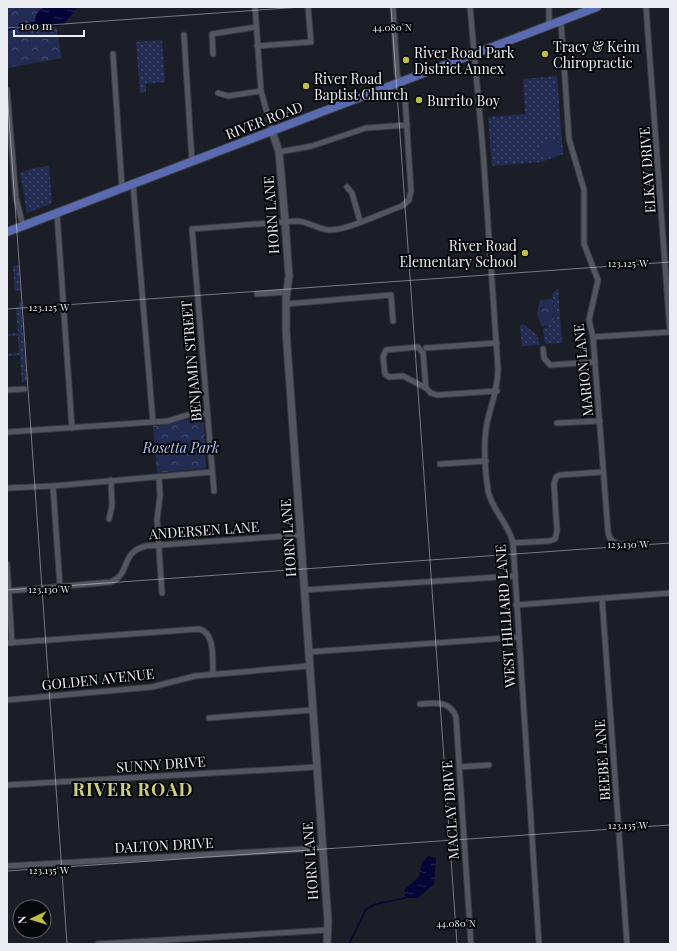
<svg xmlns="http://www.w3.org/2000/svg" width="677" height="951" viewBox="0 0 677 951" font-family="'Playfair Display',serif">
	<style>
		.grass { fill: url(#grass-dots) }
		.park { fill: url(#park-crowns) }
		.pitch { fill: #232d54 }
		.water { fill: url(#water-ripples) }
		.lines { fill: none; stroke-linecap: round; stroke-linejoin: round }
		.stream { stroke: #050437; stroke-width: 1.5 }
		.minor-casing { stroke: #383a41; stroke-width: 7 }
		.tertiary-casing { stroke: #383a41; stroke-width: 9 }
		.primary-casing { stroke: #383a41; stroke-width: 10 }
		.minor { stroke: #535660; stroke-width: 5 }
		.tertiary { stroke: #535660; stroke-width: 7 }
		.primary { stroke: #5a6bb1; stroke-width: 8 }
		.ticks { fill: none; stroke: #eaecf2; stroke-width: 1; stroke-opacity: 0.45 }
		.poi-dot { fill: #bebf42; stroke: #07080b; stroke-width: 1.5 }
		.labels { text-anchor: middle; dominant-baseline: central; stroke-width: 4; stroke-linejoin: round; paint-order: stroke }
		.poi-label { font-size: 14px; fill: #eaecf2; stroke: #07080b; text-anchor: start }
		.street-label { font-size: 14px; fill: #eaecf2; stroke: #07080b }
		.park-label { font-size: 14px; font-style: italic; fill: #b1c2f5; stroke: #07080b }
		.district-label { font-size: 18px; font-weight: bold; letter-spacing: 1px; fill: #cacc7e; stroke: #07080b }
		.ticks-label { font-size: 10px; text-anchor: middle; fill: #eaecf2; stroke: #07080b; stroke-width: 4; stroke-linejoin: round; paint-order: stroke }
	</style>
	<defs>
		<pattern id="grass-dots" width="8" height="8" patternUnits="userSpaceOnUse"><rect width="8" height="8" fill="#232d54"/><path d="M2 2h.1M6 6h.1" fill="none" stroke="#434c6d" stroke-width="1.8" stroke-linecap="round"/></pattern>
		<pattern id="park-crowns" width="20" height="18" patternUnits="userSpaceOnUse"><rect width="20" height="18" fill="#232d54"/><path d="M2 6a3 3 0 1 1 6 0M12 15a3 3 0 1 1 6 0" fill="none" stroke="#434c6d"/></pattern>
		<pattern id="water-ripples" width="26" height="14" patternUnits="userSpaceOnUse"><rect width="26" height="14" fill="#050437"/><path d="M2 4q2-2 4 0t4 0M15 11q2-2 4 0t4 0" fill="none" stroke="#2a2954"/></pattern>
	</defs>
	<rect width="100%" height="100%" fill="#1b1e26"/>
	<g class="grass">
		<path d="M162 40 165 82 146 84V92L140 93 136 42Z"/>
		<path d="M557 76 563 154 541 162 492 166 488 117 525 114 523 79Z"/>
		<path d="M49 166 52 203 27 213 20 173 34 168Z"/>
		<path d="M18 265 20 290 15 291 13 266Z"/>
		<path d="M558 288 562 343 545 344 543 329 548 327 546 326 555 314 552 294Z"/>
		<path d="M21 302 27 385 26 381 22 382 20 355 7 356V354L19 353 18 336H7V334L18 333 16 307H19V303Z"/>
		<path d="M523 324 537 335 540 345 522 346 520 326Z"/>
	</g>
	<g class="park">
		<path d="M7 7H46L39 11 36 25 45 29 56 26 62 58 7 68Z"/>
		<path d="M552 299C555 311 558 323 542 327L537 314 540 300Z"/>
		<path d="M200 418 204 422 206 468 157 473 153 425C169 424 184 419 200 418Z"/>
	</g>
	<path class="pitch" d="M550 139 558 141 559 154 556 157H543C542 149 537 141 550 139Z"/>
	<g class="water">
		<path d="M46 7H78L64 24 45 29 36 25C33 15 38 11 46 7Z"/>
		<path d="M428 856 436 858 434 884 418 898H407L405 896V889L419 877 422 863Z"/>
	</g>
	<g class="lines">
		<g class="stream">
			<path d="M7 30 35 22"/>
			<path d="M349 944 366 909 376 904 405 898"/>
		</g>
		<g class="minor-casing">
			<g id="minor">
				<path d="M255 7 261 91 272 131"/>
				<path d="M470 7 483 151 498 369C498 389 491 405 487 423 483 444 485 470 488 491 492 510 509 524 513 543L539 944"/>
				<path d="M549 7V25"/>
				<path d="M646 7 670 332"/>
				<path d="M561 21 569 139 584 190V244L598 280 589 320 593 337 608 531C609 541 615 545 625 544"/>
				<path d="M184 35 192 162"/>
				<path d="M257 46 311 42 308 7"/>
				<path d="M113 54 122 188"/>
				<path d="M213 54 212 34 256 27"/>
				<path d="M7 90 16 198 23 226"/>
				<path d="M218 93 228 96 261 91"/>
				<path d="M315 145 366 128 407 125"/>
				<path d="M279 152 312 146"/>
				<path d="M133 184 153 422"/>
				<path d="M347 187 352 193 360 221"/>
				<path d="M57 213 72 428"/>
				<path d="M257 294 287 292"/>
				<path d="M286 304 391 295 393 321"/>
				<path d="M593 337 670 332"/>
				<path d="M418 347 423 353 426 388 403 376 389 377 385 374 383 357 386 350Z"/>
				<path d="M426 348 497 343"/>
				<path d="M543 349 544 358 550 365 595 362"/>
				<path d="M426 388 431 393 437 395 497 391"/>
				<path d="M7 390 24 389"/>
				<path d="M557 423 600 421"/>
				<path d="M7 432 168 421 187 415 207 414"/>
				<path d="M440 464 486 461"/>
				<path d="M159 477 160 496 157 520 162 593"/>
				<path d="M53 486 60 587"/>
				<path d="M7 488 53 486 212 472"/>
				<path d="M214 491 192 229 296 221C308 221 317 229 329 230 346 231 384 212 402 206L409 200 411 191 405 98 397 74 393 7"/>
				<path d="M109 519 112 506 111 480"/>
				<path d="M513 543 549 541 555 539 557 531 554 484 556 477 560 475 603 472"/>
				<path d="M7 564 12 643"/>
				<path d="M304 590 515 576"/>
				<path d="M9 591 111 582C131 574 120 552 146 546L301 535"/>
				<path d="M602 598 627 944"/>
				<path d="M516 605 670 593"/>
				<path d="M7 643 199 629C216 633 212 660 213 674"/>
				<path d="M308 652 519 637"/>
				<path d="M7 700 152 687 195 676 309 666"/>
				<path d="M420 704C434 703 450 700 456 717L471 944"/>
				<path d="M209 718 312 710"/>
				<path d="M459 767 489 765"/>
				<path d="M7 785 317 767"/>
				<path d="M7 866 322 848"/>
				<path d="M98 944 328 930"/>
			</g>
		</g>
		<g class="tertiary-casing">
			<path id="tertiary" d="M272 131 279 152 285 221 289 276 286 298V330L328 922 327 944"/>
		</g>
		<g class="primary-casing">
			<path id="primary" d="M7 232 597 7"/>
		</g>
		<use href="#minor" class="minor"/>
		<use href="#tertiary" class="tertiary"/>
		<use href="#primary" class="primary"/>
	</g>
	<path class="ticks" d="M391 7 457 944M7 28 301 7M7 90 67 944M7 309 670 262M7 590 670 543M7 871 670 825"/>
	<g class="poi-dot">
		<circle cx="545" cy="54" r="4"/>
		<circle cx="406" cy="60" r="4"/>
		<circle cx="306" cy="86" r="4"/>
		<circle cx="419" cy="100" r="4"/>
		<circle cx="525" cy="253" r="4"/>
	</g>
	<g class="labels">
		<g class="poi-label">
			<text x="553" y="46">Tracy &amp; Keim<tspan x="553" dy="16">Chiropractic</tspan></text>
			<text x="414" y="52">River Road Park<tspan x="414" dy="16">District Annex</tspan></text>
			<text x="314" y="78">River Road<tspan x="314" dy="16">Baptist Church</tspan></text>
			<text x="427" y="100">Burrito Boy</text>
			<text x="517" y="245" text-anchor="end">River Road<tspan x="517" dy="16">Elementary School</tspan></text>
		</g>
		<g class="street-label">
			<text transform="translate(264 120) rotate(-21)">RIVER ROAD</text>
			<text transform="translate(647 170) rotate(-94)">ELKAY DRIVE</text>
			<text transform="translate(271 215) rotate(-94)">HORN LANE</text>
			<text transform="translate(191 361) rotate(-95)">BENJAMIN STREET</text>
			<text transform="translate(583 370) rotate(-96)">MARION LANE</text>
			<text transform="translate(204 530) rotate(-4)">ANDERSEN LANE</text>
			<text transform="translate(288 538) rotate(-94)">HORN LANE</text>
			<text transform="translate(505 616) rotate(-94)">WEST HILLIARD LANE</text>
			<text transform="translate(98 679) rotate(-6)">GOLDEN AVENUE</text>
			<text transform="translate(602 760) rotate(-94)">BEEBE LANE</text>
			<text transform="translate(161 764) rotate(-4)">SUNNY DRIVE</text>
			<text transform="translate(450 810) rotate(-94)">MACLAY DRIVE</text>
			<text transform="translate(164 845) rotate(-3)">DALTON DRIVE</text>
			<text transform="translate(310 861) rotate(-94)">HORN LANE</text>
		</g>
		<g class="park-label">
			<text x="181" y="447">Rosetta Park</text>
		</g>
		<g class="district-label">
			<text x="133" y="789">RIVER ROAD</text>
		</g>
	</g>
	<g class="ticks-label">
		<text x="392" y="31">44.080°N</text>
		<text x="628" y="267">123.125°W</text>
		<text x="49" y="311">123.125°W</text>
		<text x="628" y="548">123.130°W</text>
		<text x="49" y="593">123.130°W</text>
		<text x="628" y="829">123.135°W</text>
		<text x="49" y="874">123.135°W</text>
		<text x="456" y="927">44.080°N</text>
	</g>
	<rect width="677" height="951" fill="none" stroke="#eaecf2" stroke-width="16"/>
	<g transform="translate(32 919) rotate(266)"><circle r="19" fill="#07080b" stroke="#626367"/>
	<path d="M0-3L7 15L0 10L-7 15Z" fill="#bebf42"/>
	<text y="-6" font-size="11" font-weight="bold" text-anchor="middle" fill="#eaecf2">N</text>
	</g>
	<path d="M14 30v6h70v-6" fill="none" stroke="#eaecf2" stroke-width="2"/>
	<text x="20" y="30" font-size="12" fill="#eaecf2" stroke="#07080b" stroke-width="3" paint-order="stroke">100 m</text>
</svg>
